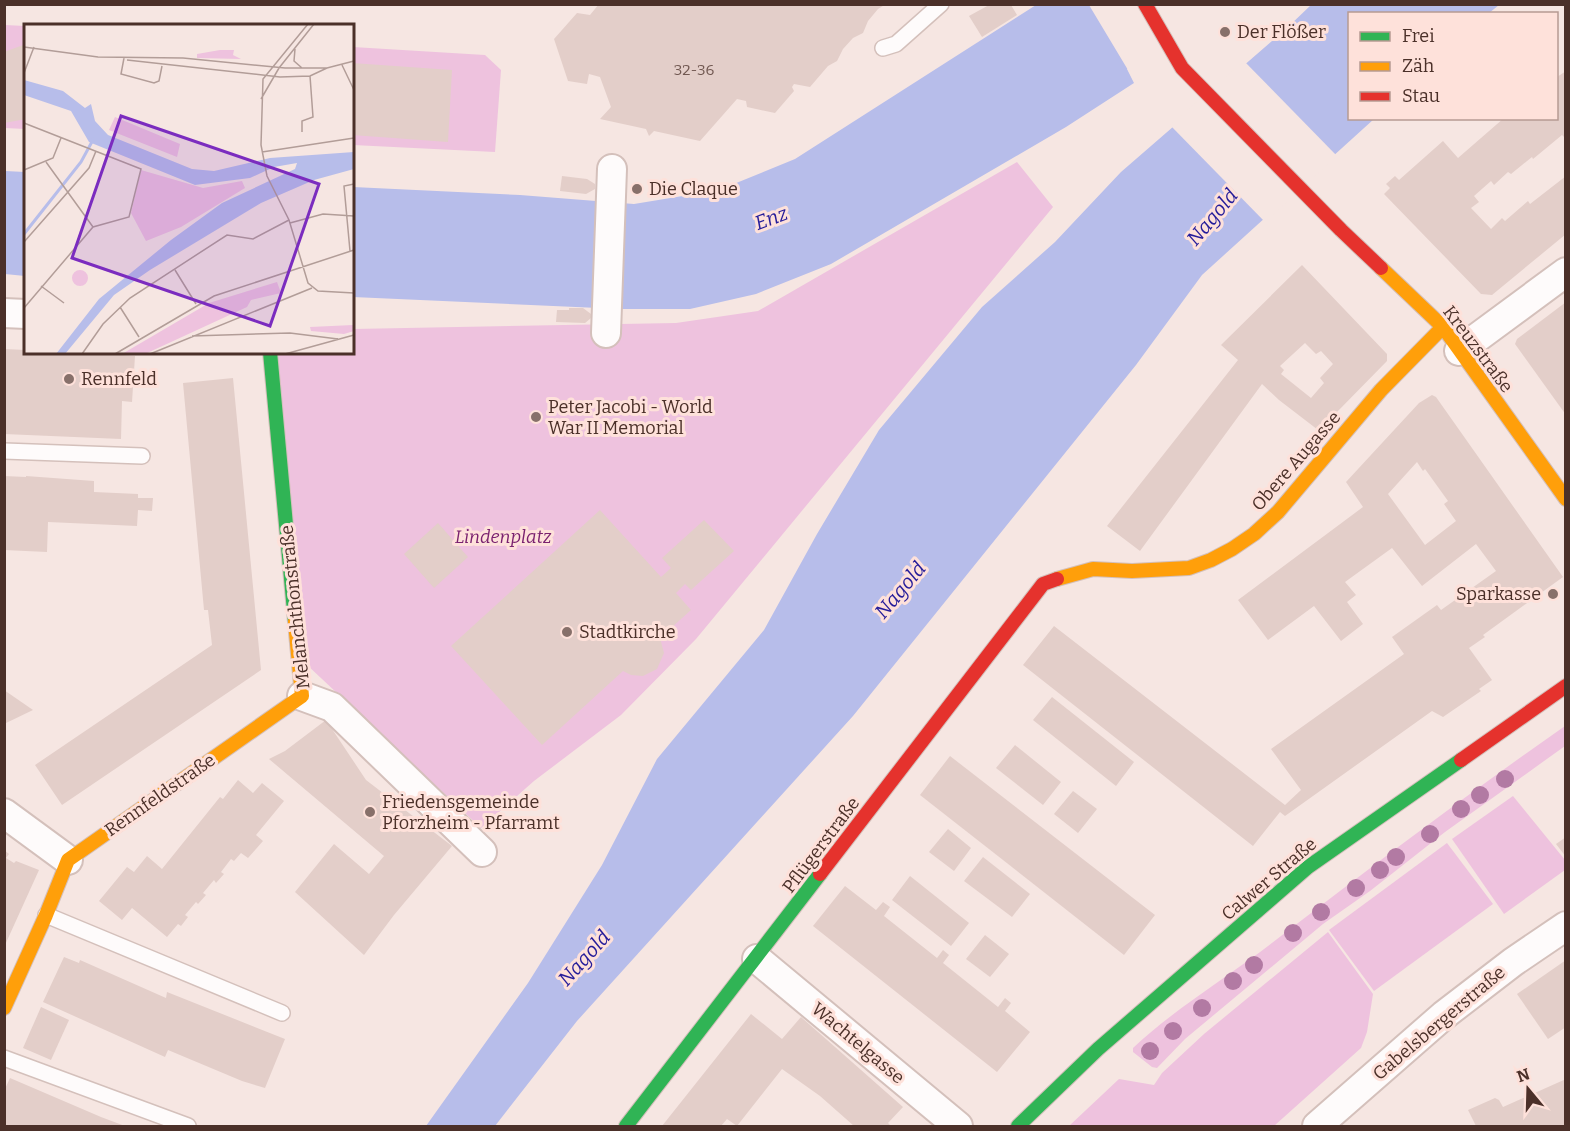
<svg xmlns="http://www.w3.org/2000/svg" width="1570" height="1131" viewBox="0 0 1570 1131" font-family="Bitter,serif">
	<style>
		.green { fill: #eec2de }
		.water { fill: #b7bdea }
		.pier { fill: #f6e6e2 }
		.building { fill: #e3cec9; fill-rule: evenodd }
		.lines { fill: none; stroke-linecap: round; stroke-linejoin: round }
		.lane-casing { stroke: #d4c0bb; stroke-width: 18 }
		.street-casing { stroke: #d4c0bb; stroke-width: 32 }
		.fast-casing { stroke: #d4c0bb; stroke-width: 16 }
		.slow-casing { stroke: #d4c0bb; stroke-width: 16 }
		.jam-casing { stroke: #d4c0bb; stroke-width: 16 }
		.lane { stroke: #fefbfb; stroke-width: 15 }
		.street { stroke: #fefbfb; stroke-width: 28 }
		.fast { stroke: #30b455; stroke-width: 14 }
		.slow { stroke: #ff9f0a; stroke-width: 14 }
		.jam { stroke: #e5322d; stroke-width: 14 }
		.tree { fill: #b27aa3 }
		.poi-dot { fill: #87706a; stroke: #fee1da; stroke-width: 2 }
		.labels { text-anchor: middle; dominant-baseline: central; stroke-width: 6; stroke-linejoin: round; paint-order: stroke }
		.number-label { font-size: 15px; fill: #715851 }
		.poi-label { font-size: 18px; fill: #4b3029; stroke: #fee1da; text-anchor: start }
		.street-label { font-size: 18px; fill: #4b3029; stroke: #fee1da }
		.park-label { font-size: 18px; font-style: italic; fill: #7a216f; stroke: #fee1da }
		.water-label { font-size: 20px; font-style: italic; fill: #251c9a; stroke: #fee1da }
		.inset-river { fill: none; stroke: #b7bdea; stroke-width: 3 }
		.inset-road { fill: none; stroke: #b29d98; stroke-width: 1.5 }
		.view { fill: #7b2cbf; fill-opacity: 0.15; stroke: #7b2cbf; stroke-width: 3 }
		.inset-edge { fill: none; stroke: #4b3029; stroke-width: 3 }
	</style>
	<rect width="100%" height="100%" fill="#f6e6e2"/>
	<g class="green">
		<path d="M5 25 25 26V129L5 128Z"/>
		<path d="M353 47 485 55 501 70 495 152 353 145Z"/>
		<path d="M1017 162 1053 207 696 639 621 715 534 781 481 828 306 664 274 353 352 352 353 329 676 323 758 311Z"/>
		<path d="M1565 726V746L1445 832 1370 891 1323 924 1185 1039 1157 1068 1152 1067 1133 1052V1048C1179 1005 1232 975 1281 936 1375 864 1469 793 1565 726Z"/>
		<path d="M1513 796 1565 860V870L1504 914 1452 839Z"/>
		<path d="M1447 843 1493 904 1374 991 1329 930Z"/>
		<path d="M1328 932 1373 994 1367 1032 1361 1048 1274 1126H1069L1119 1079 1154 1085 1162 1073 1204 1034Z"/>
	</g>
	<g class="water">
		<path d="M1036 5H1197L1127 69 1134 83 1066 127 831 264 756 294 690 309H621L353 297V187L520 195 634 204 719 190 795 159Z"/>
		<path d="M1311 5H1499L1489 13 1350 14V118L1374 119 1202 275 1136 365 853 716 577 1021 495 1126H426L528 983 602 865 657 759 764 630 817 534 879 430 982 307 1055 242 1121 172 1288 27Z"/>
		<path d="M5 171 25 172V276L5 274Z"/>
	</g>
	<g class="pier">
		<path d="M1200 4 1130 70 1137 85 1089 5Z"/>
		<path d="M1244 61 1337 156 1265 222 1170 125Z"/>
	</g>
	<g class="building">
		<path d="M599 4H886L878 9 868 21 863 33 853 38 843 49 837 61 828 66 810 87 794 84 792 87 794 91 775 113 747 107 746 101 737 99 700 141 654 131 649 136 646 129 600 119 611 107 600 77 589 74 587 84 568 81 554 39 577 13 590 15Z"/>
		<path d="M989 5H1011L1017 15 982 37 969 16Z"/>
		<path d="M26 44V119L4 123V52Z"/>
		<path d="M352 63 452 70 448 142 352 135Z"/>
		<path d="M1566 71V139L1562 135 1533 159 1532 157 1511 174 1508 172 1494 185 1491 181 1474 196 1479 202 1471 208 1491 229 1502 218 1505 221 1528 201 1530 204 1566 176V234L1492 295 1481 294 1384 194 1390 188 1386 184 1395 176 1399 180 1443 141 1458 158 1504 118H1557V77Z"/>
		<path d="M562 176 587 179 595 184V189L586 194 560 191Z"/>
		<path d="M1302 265 1387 354V361L1337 412 1322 433 1279 400 1262 384 1140 551 1107 526 1238 360 1221 345ZM1305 343 1316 354 1321 351 1333 364 1320 378 1324 383 1311 398 1281 374 1284 370 1280 366Z"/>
		<path d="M1566 302V415L1515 344 1517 339Z"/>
		<path d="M569 308H583L591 314V318L585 323 556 322 557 310H569Z"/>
		<path d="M4 349 26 350V352H82L135 356 132 402 122 401 121 439 4 434Z"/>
		<path d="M233 378 261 670 62 805 35 765 212 645 208 610H204L183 383Z"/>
		<path d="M1432 395 1436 397 1563 577 1483 635 1485 637 1469 648 1492 680 1479 689 1481 691 1443 717 1432 711 1285 816 1280 812 1253 846 1023 665 1054 626 1285 805 1301 790 1271 749 1404 654 1392 637 1437 605 1441 610 1496 571 1476 544 1422 586 1392 548 1345 582 1356 595 1347 602 1363 624 1341 641 1314 606 1268 640 1238 600 1363 507 1346 482 1419 403ZM1417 462 1423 471 1425 469 1448 501 1444 504 1456 521 1425 545 1388 494Z"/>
		<path d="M4 476 26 477V476L94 481V492L138 494V498H153L152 511 138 510 137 526 48 522 47 552 4 550Z"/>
		<path d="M600 510 661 577 671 568 662 558 704 520 734 551 691 590 685 584 676 593 691 610 660 638 664 653 657 669 643 676 631 675 623 671 542 745 451 646Z"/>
		<path d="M438 523 468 557 434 588 404 554Z"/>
		<path d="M4 690 33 710 4 724Z"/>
		<path d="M1052 697 1134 762 1116 786 1033 720Z"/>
		<path d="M326 720 366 780 452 846 394 915 364 955 295 892 334 844 369 874 384 856 269 759 285 751Z"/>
		<path d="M1015 745 1061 782 1043 805 996 768Z"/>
		<path d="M950 756 1155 915 1124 955 920 795Z"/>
		<path d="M238 780 253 793 262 783 284 801 256 835 263 841 248 858 241 853 234 861 231 859 221 872 224 874 216 883 214 880 203 893 206 895 198 904 196 902 185 915 188 917 181 926 178 924 167 937 132 908 122 920 99 901 127 867 134 872 147 856 162 869 220 797 223 799Z"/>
		<path d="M1073 791 1097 809 1078 833 1054 814Z"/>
		<path d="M948 829 971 848 954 871 929 852Z"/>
		<path d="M1566 837V857L1556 844Z"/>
		<path d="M4 850 9 854 6 858 14 863 16 861 39 870 5 945Z"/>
		<path d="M983 857 1030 894 1012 917 964 881Z"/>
		<path d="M910 876 969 923 951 946 892 900Z"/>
		<path d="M845 886 876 910 883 902 890 907 884 916 937 958 943 950 949 955 943 963 998 1007 1005 998 1011 1003 1005 1011 1030 1032 997 1072 813 926Z"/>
		<path d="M985 935 1009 954 990 977 966 959Z"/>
		<path d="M64 957 79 963 80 960 166 998 167 992 285 1039 265 1088 242 1081 168 1050 165 1057 43 1002Z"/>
		<path d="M1566 960V1027L1548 1039 1517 994Z"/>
		<path d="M41 1007 69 1020 51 1060 23 1048Z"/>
		<path d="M751 1014 782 1039 801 1017 903 1107 888 1123 891 1126H854L820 1096 782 1069 737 1126 727 1119 721 1126H662Z"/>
		<path d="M10 1078 101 1117 125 1126H4V1091Z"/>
		<path d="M1566 1079V1126H1476L1468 1110 1495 1098 1499 1100 1503 1107Z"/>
	</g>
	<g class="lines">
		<g class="lane-casing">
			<g id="lane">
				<path d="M883 48 896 44 941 4"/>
				<path d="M4 451 142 456"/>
				<path d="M46 915 282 1013"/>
				<path d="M4 1058 188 1126"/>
			</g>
		</g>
		<g class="street-casing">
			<g id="street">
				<path d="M4 313 26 314"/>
				<path d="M606 333 612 169"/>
				<path d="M1459 351 1566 272"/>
				<path d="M302 696 332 707 482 852"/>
				<path d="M4 813 68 860"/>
				<path d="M757 959 958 1126"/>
				<path d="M1317 1126 1444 1015 1513 962 1566 926"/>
			</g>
		</g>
		<g class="fast-casing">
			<g id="fast">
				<path d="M270 352 295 622"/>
				<path d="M626 1126 820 874"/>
				<path d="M1018 1126 1098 1049 1308 867 1461 760"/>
			</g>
		</g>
		<g class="slow-casing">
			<g id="slow">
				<path d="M1381 268 1443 327 1566 499"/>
				<path d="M1057 579 1093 569 1132 571 1189 568 1211 560 1232 549 1254 534 1278 512 1381 390 1443 327"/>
				<path d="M4 1008 46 915 68 860 302 696 295 622"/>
			</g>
		</g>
		<g class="jam-casing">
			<g id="jam">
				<path d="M1145 4 1182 68 1341 230 1381 268"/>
				<path d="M1461 760 1566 686"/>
				<path d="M820 874 1043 584 1057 579"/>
			</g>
		</g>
		<use href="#lane" class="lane"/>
		<use href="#street" class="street"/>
		<use href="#fast" class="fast"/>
		<use href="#slow" class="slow"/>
		<use href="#jam" class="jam"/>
	</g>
	<g class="tree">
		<circle cx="1505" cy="779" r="9"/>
		<circle cx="1480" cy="795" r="9"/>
		<circle cx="1461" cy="809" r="9"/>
		<circle cx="1430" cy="834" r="9"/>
		<circle cx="1396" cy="857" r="9"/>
		<circle cx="1380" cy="870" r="9"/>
		<circle cx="1356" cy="888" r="9"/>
		<circle cx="1321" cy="912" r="9"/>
		<circle cx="1293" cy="933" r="9"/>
		<circle cx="1254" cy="965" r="9"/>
		<circle cx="1233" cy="981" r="9"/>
		<circle cx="1202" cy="1008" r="9"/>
		<circle cx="1173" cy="1031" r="9"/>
		<circle cx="1150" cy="1051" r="9"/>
	</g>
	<g class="poi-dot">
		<circle cx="1225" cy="32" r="6"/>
		<circle cx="637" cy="189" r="6"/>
		<circle cx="69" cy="379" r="6"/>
		<circle cx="536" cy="417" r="6"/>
		<circle cx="1553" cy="594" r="6"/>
		<circle cx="567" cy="632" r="6"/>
		<circle cx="370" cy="812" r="6"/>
	</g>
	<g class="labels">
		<g class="number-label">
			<text x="694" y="70">32-36</text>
		</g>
		<g class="poi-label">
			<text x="1237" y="32">Der Flößer</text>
			<text x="649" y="189">Die Claque</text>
			<text x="81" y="379">Rennfeld</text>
			<text x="548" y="407">Peter Jacobi - World<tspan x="548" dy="21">War II Memorial</tspan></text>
			<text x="1541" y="594" text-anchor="end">Sparkasse</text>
			<text x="579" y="632">Stadtkirche</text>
			<text x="382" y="802">Friedensgemeinde<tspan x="382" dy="21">Pforzheim - Pfarramt</tspan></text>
		</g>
		<g class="street-label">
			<text transform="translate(1478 349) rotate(53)">Kreuzstraße</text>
			<text transform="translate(1296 461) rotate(-49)">Obere Augasse</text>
			<text transform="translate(295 607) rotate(-96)">Melanchthonstraße</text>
			<text transform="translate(160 795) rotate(-35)">Rennfeldstraße</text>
			<text transform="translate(821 845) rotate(-53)">Pflügerstraße</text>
			<text transform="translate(1269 879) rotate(-40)">Calwer Straße</text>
			<text transform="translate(1439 1023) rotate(-40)">Gabelsbergerstraße</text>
			<text transform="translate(858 1043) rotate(40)">Wachtelgasse</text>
		</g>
		<g class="park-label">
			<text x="503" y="537">Lindenplatz</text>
		</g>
		<g class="water-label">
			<text transform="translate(1212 217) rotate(-50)">Nagold</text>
			<text transform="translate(771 218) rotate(-20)">Enz</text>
			<text transform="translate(900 590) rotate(-50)">Nagold</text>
			<text transform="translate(584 958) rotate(-48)">Nagold</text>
		</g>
	</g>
	<g transform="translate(24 24)">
		<rect width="330" height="330" fill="#f6e6e2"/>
		<path d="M196 26H210L209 31 217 35 173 34V30ZM91 93 156 120 153 133 85 106ZM117 146 179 164 218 157 221 164 157 203 122 217 107 189ZM48 254a8 8 0 1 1 16 0a8 8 0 1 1-16 0ZM253 258 257 269 227 276 223 283 121 330H98L185 279ZM329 301 330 307 320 310 287 307 286 303Z" fill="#eec2de"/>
		<path d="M0 56 39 67 61 84 67 80 71 97 84 111 168 145 190 147 246 134 330 128V145L290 156 237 179 126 246 90 271 41 330H32L75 275 147 216 198 179 271 145 273 139 250 143 226 154 171 161 65 118 47 87 0 71Z" fill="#b7bdea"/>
		<path class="inset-river" d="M0 210 57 138 70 114"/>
		<path class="inset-road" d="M284 0 239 55 237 121 243 152 265 196 284 259 294 267 330 269M0 23 74 33 159 34 261 44H303L330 37M271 25 270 37 278 44M100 34 97 50 130 59 135 57 138 42M103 36 256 53 286 52 303 44M318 41 330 66M0 49 10 23M237 75 255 44 290 0M0 99 117 145 105 193 69 203 0 284M278 108V97L289 93 286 52M238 128 330 114M22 138 69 203M0 146 29 134 37 114M266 199 299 190 330 192M0 218 65 144 72 127M326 227 320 162 330 160M151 246 172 280M17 262 40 279M96 283 115 313M168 312 266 309 314 315M58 330 79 300 106 274 203 211 229 215 265 196M91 330 190 272 330 226M126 330 288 264M261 330 330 311"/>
		<path class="view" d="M97 92 295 160 246 302 48 234Z"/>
		<rect width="330" height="330" class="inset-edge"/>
	</g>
	<rect width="1570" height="1131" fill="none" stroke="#4b3029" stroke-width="12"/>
	<rect x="1348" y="12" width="210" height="108" fill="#fee1da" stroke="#b69a93" stroke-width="1.5"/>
	<rect x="1360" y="32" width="30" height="9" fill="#30b455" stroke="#b69a93" stroke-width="1.5"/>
	<text x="1402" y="42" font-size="18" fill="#4b3029">Frei</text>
	<rect x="1360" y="62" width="30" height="9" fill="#ff9f0a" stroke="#b69a93" stroke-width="1.5"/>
	<text x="1402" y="72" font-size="18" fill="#4b3029">Zäh</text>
	<rect x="1360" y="92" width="30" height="9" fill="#e5322d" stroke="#b69a93" stroke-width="1.5"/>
	<text x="1402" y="102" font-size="18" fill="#4b3029">Stau</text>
	<g transform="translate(1528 1089) rotate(341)" stroke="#fee1da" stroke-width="4.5" paint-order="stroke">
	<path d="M0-4.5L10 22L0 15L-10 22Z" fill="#4b3029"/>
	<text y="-9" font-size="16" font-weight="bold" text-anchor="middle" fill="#4b3029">N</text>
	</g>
</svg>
